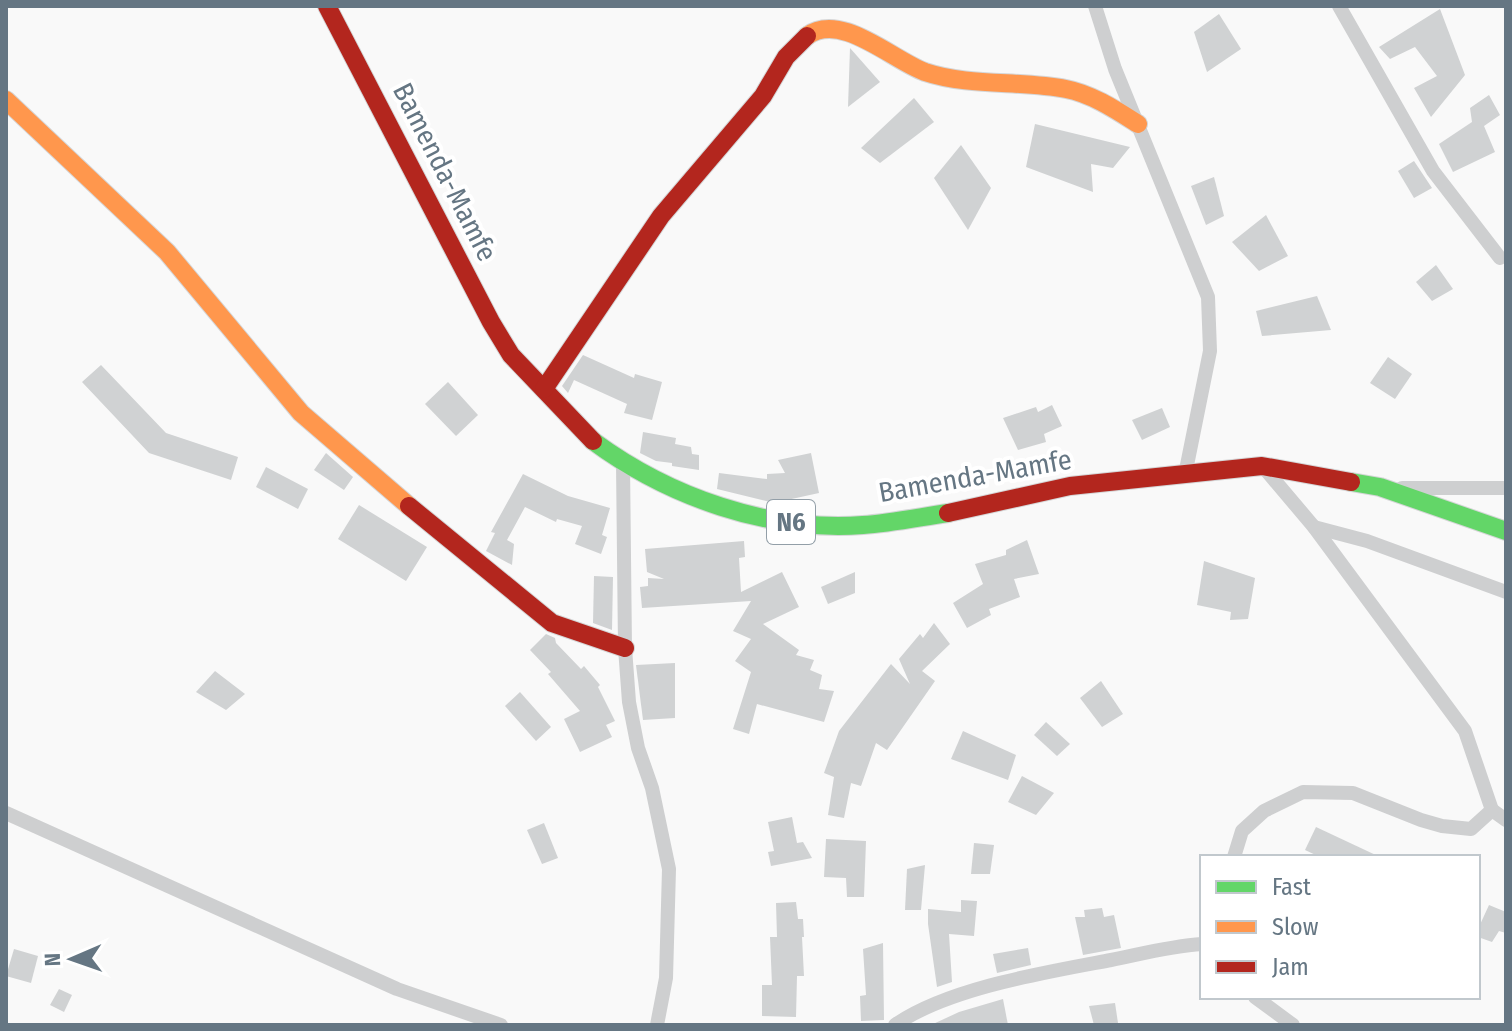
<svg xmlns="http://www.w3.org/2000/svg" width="1512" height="1031" viewBox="0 0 1512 1031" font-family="'Fira Sans Condensed',sans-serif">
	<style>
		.building { fill: #d0d2d3 }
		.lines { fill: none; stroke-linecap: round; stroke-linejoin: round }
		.fast-casing { stroke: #d5d6d7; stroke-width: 20 }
		.slow-casing { stroke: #d5d6d7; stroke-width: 20 }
		.jam-casing { stroke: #d5d6d7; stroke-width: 20 }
		.street { stroke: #cecfd0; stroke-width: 14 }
		.fast { stroke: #63d668; stroke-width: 18 }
		.slow { stroke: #ff974d; stroke-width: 18 }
		.jam { stroke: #b3261e; stroke-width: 18 }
		.labels { text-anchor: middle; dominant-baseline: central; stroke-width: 8; stroke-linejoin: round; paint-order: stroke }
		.shield { fill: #fff; stroke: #939fa8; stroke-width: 2 }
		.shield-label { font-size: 26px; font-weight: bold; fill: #657683 }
		.street-label { font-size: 28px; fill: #657683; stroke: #fff }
	</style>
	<rect width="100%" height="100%" fill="#f9f9f9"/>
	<g class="building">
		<path d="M1440 9 1465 75 1431 117 1414 88 1437 76 1415 47 1390 59 1379 47Z"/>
		<path d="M1219 14 1241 49 1207 72 1194 32Z"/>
		<path d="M850 48 880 82 848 107Z"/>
		<path d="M1489 95 1500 115 1484 126 1495 152 1453 172 1439 144 1472 122 1470 108Z"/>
		<path d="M914 98 934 122 880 163 861 148Z"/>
		<path d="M1035 124 1130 147 1113 168 1091 164 1093 192 1026 167Z"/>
		<path d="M961 145 991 188 968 230 934 178Z"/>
		<path d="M1414 161 1432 188 1414 198 1398 171Z"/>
		<path d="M1214 177 1224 216 1206 225 1191 186Z"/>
		<path d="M1266 215 1288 256 1259 271 1232 242Z"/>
		<path d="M1436 265 1453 289 1432 301 1416 282Z"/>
		<path d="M1317 296 1331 330 1262 336 1256 311Z"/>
		<path d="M583 355 634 378 635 374 662 382 652 420 624 413 627 404 574 380 568 393 562 386Z"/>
		<path d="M1388 357 1412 374 1395 399 1370 383Z"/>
		<path d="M101 365 166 433 238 457 231 480 149 453 82 382Z"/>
		<path d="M448 382 478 415 456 436 425 404Z"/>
		<path d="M1052 405 1062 426 1044 434 1046 442 1018 450 1003 418 1036 407 1038 412Z"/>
		<path d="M1162 408 1170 427 1142 440 1132 420Z"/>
		<path d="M643 432 676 438 675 444 691 447 692 454 699 455V470L672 466V463L656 461 640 453Z"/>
		<path d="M326 453 353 477 344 490 314 470Z"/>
		<path d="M811 453 819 493 787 500V506L717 489 719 473 767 479V474L785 473 778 460Z"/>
		<path d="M266 467 308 489 298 509 256 487Z"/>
		<path d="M523 474 568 496 610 508 602 535 607 537 601 554 575 544 582 526 557 519 556 522 525 507 507 540 514 544 512 565 486 551 495 533 491 532Z"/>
		<path d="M359 505 427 547 406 581 338 539Z"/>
		<path d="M1027 540 1039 574 1014 579 1020 597 989 609 991 615 967 628 953 603 983 584 975 564 1006 555V550Z"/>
		<path d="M744 541 745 557 739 558 741 592 782 572 799 607 763 624 799 650 796 655 814 660 810 670 822 675 819 689 834 691 824 722 757 704 749 734 733 729 751 672 735 661 751 639 733 631 751 601 642 608 640 587 648 586V578L664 579 647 572 645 549Z"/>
		<path d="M1204 561 1255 578 1248 619 1230 620 1231 612 1197 605Z"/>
		<path d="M855 572V593L828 604 821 587Z"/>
		<path d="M594 576 613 577 612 630 593 623Z"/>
		<path d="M934 623 950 644 922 671 935 681 887 750 876 743 861 786 851 783 844 818 828 815 834 777 824 773 839 731 891 664 910 684 899 659 920 634 923 638Z"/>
		<path d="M546 634 555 638 556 643 581 669 584 666 600 685 598 687 615 721 606 725 612 737 580 752 564 719 580 711 548 674 551 672 530 650Z"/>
		<path d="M675 663V718L643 720 636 665Z"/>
		<path d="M215 671 245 694 226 710 196 692Z"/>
		<path d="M1101 681 1123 714 1102 727 1080 698Z"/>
		<path d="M520 692 551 727 536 741 505 706Z"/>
		<path d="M1046 722 1070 744 1057 756 1034 735Z"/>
		<path d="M963 731 1016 755 1008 780 951 759Z"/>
		<path d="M1022 776 1054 793 1036 815 1008 802Z"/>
		<path d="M792 817 797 843 803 842 812 858 771 866 768 852 774 851 768 822Z"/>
		<path d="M544 823 558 858 542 864 527 830Z"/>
		<path d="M1316 827 1380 857H1320L1305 850Z"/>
		<path d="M826 839 866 841 864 897H847L846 878 824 877Z"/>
		<path d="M974 843 994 845 990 874H971Z"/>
		<path d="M925 865 921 910H905L907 869Z"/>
		<path d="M961 900 977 901 974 936 949 934 952 982 937 987 928 924V909L961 912Z"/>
		<path d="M796 902 798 919H803L804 937H802L804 976H797L796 1017 762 1016V985H772L770 937H777L776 903Z"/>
		<path d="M1489 905 1506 912V933L1499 931 1492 942 1478 937V929Z"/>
		<path d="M1102 908 1104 917 1114 915 1121 948 1083 955 1075 917H1085L1084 910Z"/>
		<path d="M883 943 884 1020 861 1021 860 996 866 995 863 949Z"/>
		<path d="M1028 948 1031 965 997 973 993 954Z"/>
		<path d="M14 949 38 956 31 983 6 976Z"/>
		<path d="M59 989 72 995 64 1012 50 1005Z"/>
		<path d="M1003 999 1008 1025H931L959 1012Z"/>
		<path d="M1115 1003 1118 1023 1094 1025 1089 1006Z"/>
	</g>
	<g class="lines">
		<g class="fast-casing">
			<g id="fast">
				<path d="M593 441C669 497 768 532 863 525 891 523 920 517 948 513"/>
				<path d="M1351 482 1380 487 1506 531"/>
			</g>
		</g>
		<g class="slow-casing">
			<g id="slow">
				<path d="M807 36C841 11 892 60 925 72 970 87 1020 80 1066 89 1092 94 1116 110 1138 124"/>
				<path d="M6 100 167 252 301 413 409 506"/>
			</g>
		</g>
		<g class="jam-casing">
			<g id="jam">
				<path d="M327 6 491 322 511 355 593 441"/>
				<path d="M544 389 661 216 763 96 786 57 807 36"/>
				<path d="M409 506 552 623 625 648"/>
				<path d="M948 513 1070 486 1262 466 1351 482"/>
			</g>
		</g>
		<g class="street">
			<path d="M1095 6 1115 69 1208 297 1210 351 1185 475"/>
			<path d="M1339 6 1433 171 1500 258"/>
			<path d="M623 463 625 648 629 702 638 748 652 788 669 869 666 978 657 1025"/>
			<path d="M1402 488H1506"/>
			<path d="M1314 527 1367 541 1506 592"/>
			<path d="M1492 810 1506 820"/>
			<path d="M6 813 397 989 501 1025"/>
			<path d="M1234 857 1242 831 1264 811 1303 792 1353 793 1421 820 1442 826 1471 829 1492 810 1465 731 1314 527 1265 469"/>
			<path d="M1255 997 1293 1025"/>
			<path d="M895 1025C948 988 1047 972 1111 960 1141 954 1171 946 1202 944"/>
		</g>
		<use href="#fast" class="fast"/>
		<use href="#slow" class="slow"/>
		<use href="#jam" class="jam"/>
	</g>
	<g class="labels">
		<rect class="shield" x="767" y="500" width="48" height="44" rx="6"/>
		<g class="shield-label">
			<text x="791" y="522">N6</text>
		</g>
		<g class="street-label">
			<text transform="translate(445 172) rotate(63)">Bamenda-Mamfe</text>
			<text transform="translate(975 476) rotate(-10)">Bamenda-Mamfe</text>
		</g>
	</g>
	<rect width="1512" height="1031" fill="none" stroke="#657683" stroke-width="16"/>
	<rect x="1200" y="855" width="280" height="144" fill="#ffffff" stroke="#c1c8cd" stroke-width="2"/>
	<rect x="1216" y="881" width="40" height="12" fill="#63d668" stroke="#c1c8cd" stroke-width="2"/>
	<text x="1272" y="895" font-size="24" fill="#657683">Fast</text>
	<rect x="1216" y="921" width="40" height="12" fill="#ff974d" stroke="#c1c8cd" stroke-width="2"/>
	<text x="1272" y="935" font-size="24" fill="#657683">Slow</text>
	<rect x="1216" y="961" width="40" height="12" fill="#b3261e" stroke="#c1c8cd" stroke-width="2"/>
	<text x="1272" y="975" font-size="24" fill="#657683">Jam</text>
	<g transform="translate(72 959) rotate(268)" stroke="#ffffff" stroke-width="6" paint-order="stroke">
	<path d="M0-6L14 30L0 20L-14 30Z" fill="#657683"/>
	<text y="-12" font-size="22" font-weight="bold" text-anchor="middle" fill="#657683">N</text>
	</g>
</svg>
